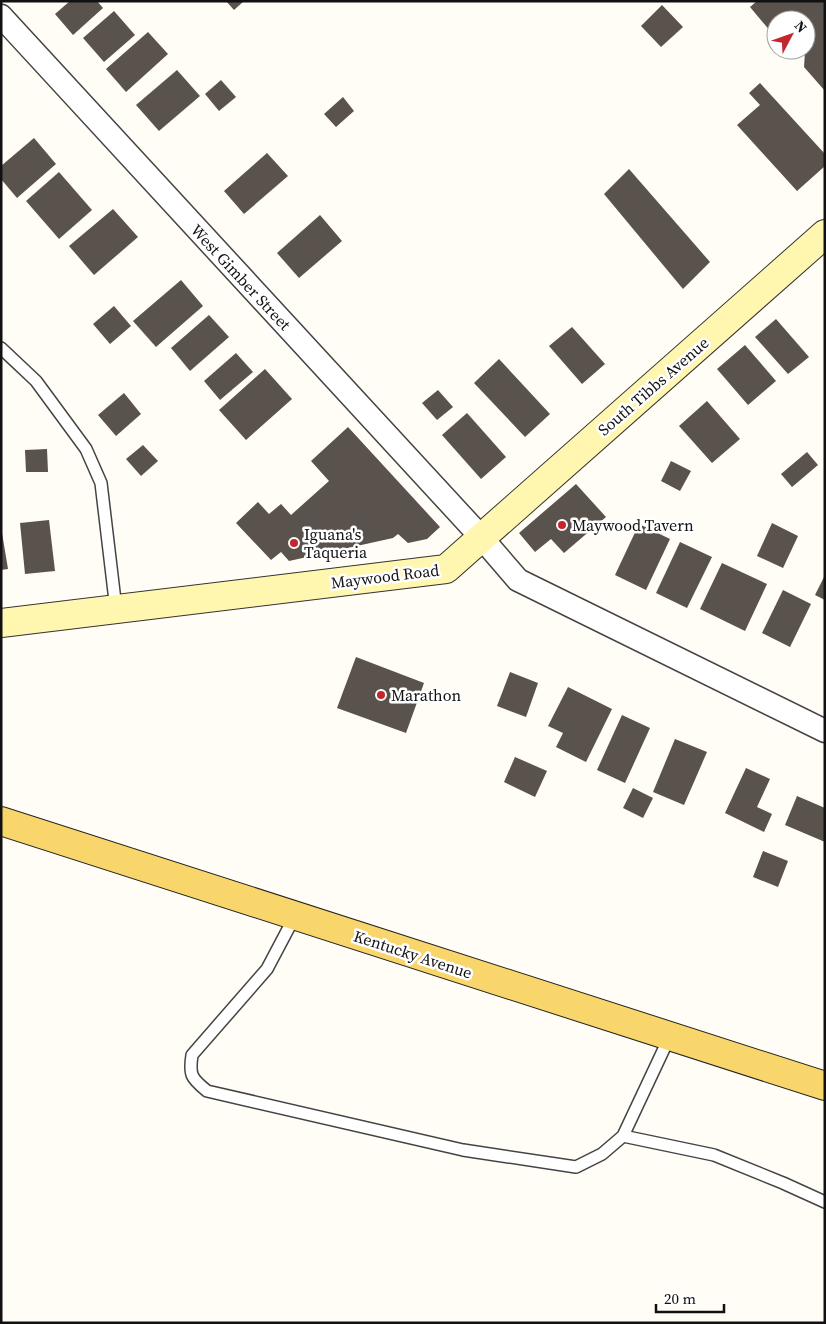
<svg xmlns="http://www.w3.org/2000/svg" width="826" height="1324" viewBox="0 0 826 1324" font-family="'Source Serif 4',serif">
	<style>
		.building { fill: #5a524d }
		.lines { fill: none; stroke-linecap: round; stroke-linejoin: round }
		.lane-casing { stroke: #444; stroke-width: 14 }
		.street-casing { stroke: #444; stroke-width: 25 }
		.secondary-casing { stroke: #333; stroke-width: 30 }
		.primary-casing { stroke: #222; stroke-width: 30 }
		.lane { stroke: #fff; stroke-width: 11 }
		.street { stroke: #fff; stroke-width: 22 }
		.secondary { stroke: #fff6b0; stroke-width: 28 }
		.primary { stroke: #f9d66b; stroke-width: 28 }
		.poi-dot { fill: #c4262e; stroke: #fff; stroke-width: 2 }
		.labels { text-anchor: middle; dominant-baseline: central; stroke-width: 5; stroke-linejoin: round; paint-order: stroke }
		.street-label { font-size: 16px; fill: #111; stroke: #fff }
		.poi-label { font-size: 16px; fill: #111; stroke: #fff; text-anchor: start }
	</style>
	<rect width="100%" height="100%" fill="#fffdf5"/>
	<g class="building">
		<path d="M70 1H97L103 8 73 35 55 14Z"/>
		<path d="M226 1H244L234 10Z"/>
		<path d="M757 1H825V91L804 67 806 37 815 30 809 24 806 27V20H776V38L750 7Z"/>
		<path d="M662 5 683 27 661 47 641 26Z"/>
		<path d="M114 11 135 35 104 62 83 38Z"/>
		<path d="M148 32 168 54 126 92 106 69Z"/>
		<path d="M177 70 200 96 159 131 136 105Z"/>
		<path d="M221 80 236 97 219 111 205 94Z"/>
		<path d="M760 83 825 154V166L797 191 737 125 760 105 749 93Z"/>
		<path d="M343 97 354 111 336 127 324 114Z"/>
		<path d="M34 138 56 164 17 198 1 179V166Z"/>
		<path d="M267 153 288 176 244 214 224 191Z"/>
		<path d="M629 169 710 262 683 289 604 194Z"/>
		<path d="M59 172 92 210 59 239 26 201Z"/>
		<path d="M113 209 138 237 94 275 69 246Z"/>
		<path d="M320 215 342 241 299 278 277 253Z"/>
		<path d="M181 280 203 306 156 347 133 321Z"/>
		<path d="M114 306 131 326 110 344 93 324Z"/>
		<path d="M209 315 229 337 190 371 171 348Z"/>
		<path d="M776 319 809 357 788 374 755 337Z"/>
		<path d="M572 327 605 364 582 384 549 346Z"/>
		<path d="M745 345 776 381 748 405 717 369Z"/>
		<path d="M236 353 253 372 220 400 204 381Z"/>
		<path d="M499 359 550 414 525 437 474 383Z"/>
		<path d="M265 369 292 399 246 440 219 410Z"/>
		<path d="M438 390 453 407 437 420 422 403Z"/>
		<path d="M124 393 141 414 116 436 98 415Z"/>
		<path d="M707 401 740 439 712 463 679 426Z"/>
		<path d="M467 413 506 457 481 479 442 435Z"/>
		<path d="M348 427 440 527 427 539 408 543 398 534 393 538 289 561 281 552 271 560 236 523 258 502 269 514 281 504 291 515 329 481 311 461Z"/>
		<path d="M143 445 158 461 141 476 126 459Z"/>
		<path d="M47 449 48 472H26L25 450Z"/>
		<path d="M807 452 818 465 792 487 781 474Z"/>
		<path d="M671 461 691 471 680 491 661 481Z"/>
		<path d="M576 484 606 517 564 553 551 539 535 552 519 533Z"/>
		<path d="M49 520 55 571 25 574 20 523Z"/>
		<path d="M772 523 798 536 783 568 757 556Z"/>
		<path d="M639 524 670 539 646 590 615 575Z"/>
		<path d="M1 533H2L8 569 1 570Z"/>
		<path d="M680 542 712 557 687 608 656 593Z"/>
		<path d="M722 563 767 584 745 631 700 609Z"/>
		<path d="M825 575V600L815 595Z"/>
		<path d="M783 590 811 604 790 647 762 633Z"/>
		<path d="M356 657 424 683 406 733 337 708Z"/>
		<path d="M510 672 538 683 526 717 497 706Z"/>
		<path d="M568 687 612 709 586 762 556 747 563 733 548 726Z"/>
		<path d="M622 715 650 728 625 783 597 770Z"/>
		<path d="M675 739 707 752 684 805 653 792Z"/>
		<path d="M515 757 547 771 535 797 504 782Z"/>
		<path d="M746 768 770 779 757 807 772 814 764 832 725 813Z"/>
		<path d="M633 788 653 798 643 818 623 808Z"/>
		<path d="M797 796 825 808V842L785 825Z"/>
		<path d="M763 851 788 861 778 887 753 877Z"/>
	</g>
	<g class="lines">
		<g class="lane-casing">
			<g id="lane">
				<path d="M1 348 36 381 86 449 101 483 116 609"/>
				<path d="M295 916 267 969 192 1055C189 1075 191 1078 207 1091L463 1150 576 1167 602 1154 623 1136 670 1036"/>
				<path d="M623 1136 714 1155 783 1183 825 1202"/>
			</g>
		</g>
		<g class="street-casing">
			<path id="street" d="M1 16 481 537 518 580 825 731"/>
		</g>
		<g class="secondary-casing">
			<path id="secondary" d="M1 623 446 569 825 234"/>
		</g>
		<g class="primary-casing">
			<path id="primary" d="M1 821 825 1086"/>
		</g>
		<use href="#lane" class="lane"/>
		<use href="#street" class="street"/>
		<use href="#secondary" class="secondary"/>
		<use href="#primary" class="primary"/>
	</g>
	<g class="poi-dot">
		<circle cx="562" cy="525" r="5"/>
		<circle cx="294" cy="543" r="5"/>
		<circle cx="381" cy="695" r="5"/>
	</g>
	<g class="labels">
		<g class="street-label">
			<text transform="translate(241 277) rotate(47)">West Gimber Street</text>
			<text transform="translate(653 386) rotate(-41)">South Tibbs Avenue</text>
			<text transform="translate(385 576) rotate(-7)">Maywood Road</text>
			<text transform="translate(413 954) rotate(18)">Kentucky Avenue</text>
		</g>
		<g class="poi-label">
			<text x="572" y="525">Maywood Tavern</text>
			<text x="304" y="534">Iguana's<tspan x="304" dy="18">Taqueria</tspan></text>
			<text x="391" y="695">Marathon</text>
		</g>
	</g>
	<rect width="826" height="1324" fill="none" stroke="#111111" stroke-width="5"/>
	<g transform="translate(791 35) rotate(49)"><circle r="24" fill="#ffffff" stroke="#a0a0a0"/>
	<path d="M0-4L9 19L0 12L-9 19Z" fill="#c4262e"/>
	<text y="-8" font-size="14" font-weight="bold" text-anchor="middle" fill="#111111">N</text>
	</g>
	<path d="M656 1304v8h68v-8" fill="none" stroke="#111111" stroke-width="2.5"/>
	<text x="664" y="1304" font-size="15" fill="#111111" stroke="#ffffff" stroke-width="4" paint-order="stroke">20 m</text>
</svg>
